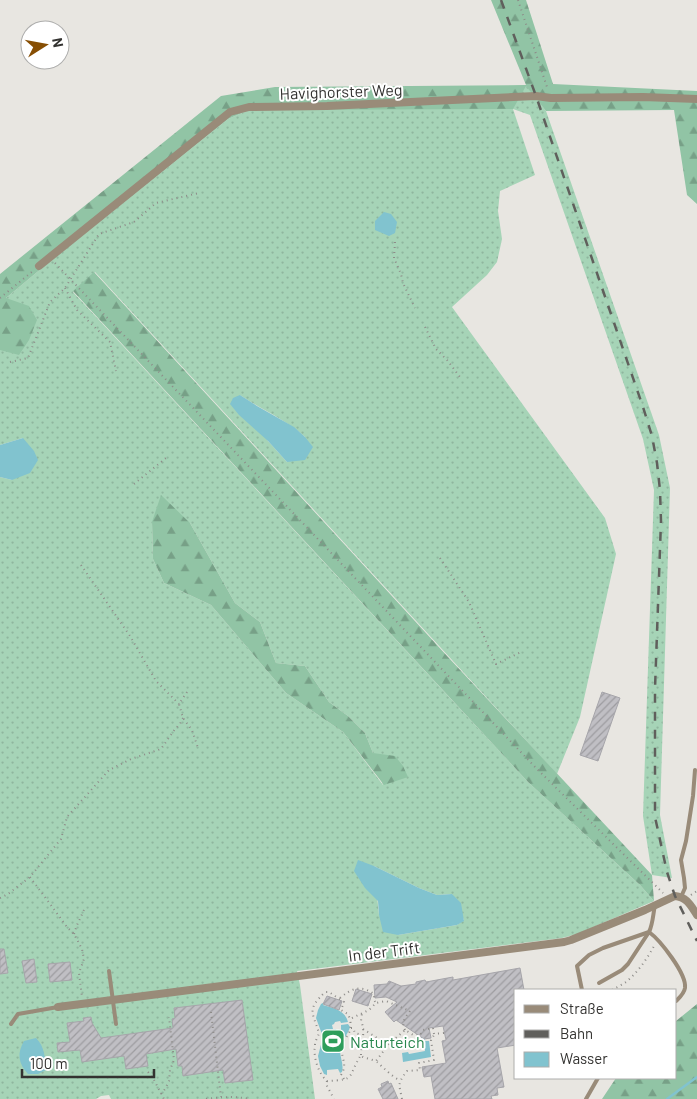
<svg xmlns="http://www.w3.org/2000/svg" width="697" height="1099" viewBox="0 0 697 1099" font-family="Barlow,sans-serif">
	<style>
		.grass { fill: url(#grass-dots); fill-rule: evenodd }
		.forest { fill: url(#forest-firs) }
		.water { fill: #81c3cf }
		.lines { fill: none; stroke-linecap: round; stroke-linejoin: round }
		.stream { stroke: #81c3cf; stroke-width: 2.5 }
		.building { fill: url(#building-hatch); stroke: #a6a5aa }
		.path { stroke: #8d8b88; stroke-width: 2; stroke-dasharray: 1 4; stroke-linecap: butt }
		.service { stroke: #998b79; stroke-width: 4 }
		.minor { stroke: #998b79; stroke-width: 8 }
		.rail { stroke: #605f5c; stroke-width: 2.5; stroke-dasharray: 9 9; stroke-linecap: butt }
		.labels { text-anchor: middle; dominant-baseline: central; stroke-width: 4; stroke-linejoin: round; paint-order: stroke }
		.street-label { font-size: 16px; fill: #333230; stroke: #fff }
		.leisure-label { font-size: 16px; fill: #27864d; stroke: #fff; text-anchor: start }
	</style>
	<defs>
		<pattern id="grass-dots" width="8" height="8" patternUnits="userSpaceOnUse" patternTransform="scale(1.25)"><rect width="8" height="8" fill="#a6d4b7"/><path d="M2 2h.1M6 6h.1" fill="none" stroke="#8fb69e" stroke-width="1.8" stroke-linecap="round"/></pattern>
		<pattern id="forest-firs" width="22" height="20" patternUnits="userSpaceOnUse" patternTransform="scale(1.25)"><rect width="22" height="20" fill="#91c4a5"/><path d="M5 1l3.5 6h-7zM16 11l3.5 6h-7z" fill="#77a087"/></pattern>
		<pattern id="building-hatch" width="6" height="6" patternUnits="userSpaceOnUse" patternTransform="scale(1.25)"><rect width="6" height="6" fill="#c0bfc4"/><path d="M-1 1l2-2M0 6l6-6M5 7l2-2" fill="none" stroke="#9d9ca0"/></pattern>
	</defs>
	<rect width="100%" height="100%" fill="#e8e6e1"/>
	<path class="grass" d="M526 85 546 111 659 435 670 488 660 815 672 878 652 875 643 816 654 490 643 439 530 115 513 109 535 175 500 191 498 211 502 239 497 262 487 275 452 307 605 518 616 554 580 717 557 774 95 272 73 292 528 782 640 885 654 901 577 934 562 938 297 971 300 985 315 1099H111L109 1095 101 1096 96 1099H0V477L12 480 23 438 0 445V303L48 263 228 119 249 110ZM240 395C262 410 286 420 305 437L287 462 268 441ZM152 522 190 523 235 603 260 622 276 663 305 666 329 702 348 716 365 733 373 753 383 785 343 732 286 693 211 605 164 583 153 559ZM374 866 419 888 437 895 452 894 464 920 457 925 398 935 379 915Z"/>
	<g class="forest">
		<path d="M491 0H526L553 84 697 91V204L687 195 674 110 546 111 526 86 513 109 249 110 228 119 48 263 6 298 29 306 37 320 29 340 19 355 0 350V274L221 96 275 87 526 85Z"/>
		<path d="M94 272 448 657 652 875 654 901 640 885 528 782 73 291Z"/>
		<path d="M161 495 190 523 235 603 260 622 276 663 305 666 329 702 348 716 365 733 373 753 395 756 403 766 408 777 384 785 343 732 286 693 211 605 164 583 153 559 152 522Z"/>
		<path d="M697 1004V1099H602L616 1078H676V1021Z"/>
	</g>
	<g class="water">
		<path d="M384 212 391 214 397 222 395 233 389 236 375 230V221Z"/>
		<path d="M240 395 257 406 294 427 305 437 313 447 305 460 287 462 268 441 239 415 230 404 233 398Z"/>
		<path d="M23 438 34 451 38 460 30 473 12 480 0 477V445Z"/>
		<path d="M358 860 374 866 419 888 437 895 452 894 461 903 464 921 457 925 398 935 383 932 379 915 378 901 365 888 354 871Z"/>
		<path d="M323 1003V1005C333 1008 345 1010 348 1022L341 1023 340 1021 335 1022 334 1024 332 1025 333 1029H336L337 1031 341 1030V1025L348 1024 350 1027C348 1035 340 1042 340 1050 340 1058 344 1064 342 1072L340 1073 338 1069 327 1070V1075L324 1074 320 1066 318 1056 323 1037 316 1018 318 1010 321 1004Z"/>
		<path d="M425 1036V1041H429L431 1057 403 1062 402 1053 408 1052 409 1054 425 1051 423 1040H422L421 1037Z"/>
		<path d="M36 1038C45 1047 45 1058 46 1070L38 1074H28C18 1063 17 1053 24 1041Z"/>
	</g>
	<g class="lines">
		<path class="stream" d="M667 1099 697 1077"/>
	</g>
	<g class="building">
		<path d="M602 692 620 698 598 761 580 755Z"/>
		<path d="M0 949H4L8 973 0 974Z"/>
		<path d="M34 959 37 982 26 983 22 961Z"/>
		<path d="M70 962 72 980 50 982 48 964Z"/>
		<path d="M520 968 524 990H516V1045L497 1048 504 1087 497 1088 498 1095 491 1096 492 1099H435L431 1076 424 1077 422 1067 446 1063 442 1041 446 1040 443 1026 429 1028 431 1038 424 1039 396 1020 394 1022 385 1012 397 1002 386 997 375 998 374 985 387 984 389 981 401 986 416 984V982L425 980 426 982 453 977V980Z"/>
		<path d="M356 989 372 994 368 1006 352 1001Z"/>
		<path d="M327 996 342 1001 339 1010 323 1004Z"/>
		<path d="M242 1000 253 1080 225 1083 223 1070 183 1076 182 1066H178L176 1049 146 1054 148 1066 126 1069 124 1056 82 1062 80 1050 58 1052 57 1043 70 1042 67 1023 84 1021 83 1018 91 1017 92 1023 101 1038 173 1028 172 1019 175 1018 174 1008Z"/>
		<path d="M388 1081 389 1084 391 1083 398 1099H383L378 1089 382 1087 381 1084Z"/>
	</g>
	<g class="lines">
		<g class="path">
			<path d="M518 0 548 90"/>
			<path d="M395 242 394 258 401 274 403 283 415 308"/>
			<path d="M55 263 537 769 663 893"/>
			<path d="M65 288 77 310 110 342 116 371"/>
			<path d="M0 298 33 271"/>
			<path d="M425 327 436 349 448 361 460 377"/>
			<path d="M10 362 28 358 50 302 65 288 99 234 134 222 156 203 199 193"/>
			<path d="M134 484 166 458"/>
			<path d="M440 558 469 602 496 664 521 652"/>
			<path d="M81 565 130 636 156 681 179 704"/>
			<path d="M187 692 179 704 183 718 192 730 198 748"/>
			<path d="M30 877 67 927 74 934 82 949 84 959 79 973 82 997"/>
			<path d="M691 895 697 891"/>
			<path d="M0 898 8 894 30 877 61 839 67 817 109 770 131 759 161 749 175 729 180 724 183 718"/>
			<path d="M74 934 77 925 84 910"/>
			<path d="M612 990C617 987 622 985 626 982 638 972 647 959 654 946"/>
			<path d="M340 998C351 989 360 984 374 994V1000L376 1003"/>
			<path d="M211 1012 221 1097"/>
			<path d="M351 1028H353L355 1033 362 1035"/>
			<path d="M363 1029 388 1045"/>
			<path d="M405 1030C401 1022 405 1018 410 1011L386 1001 376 1003 369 1010 350 1019 348 1014 341 1010 344 1002 329 992H325C307 1010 312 1011 319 1033 318 1037 315 1041 315 1045 313 1057 318 1073 327 1081 357 1080 347 1077 361 1055L363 1057 376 1061 388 1045 405 1030 415 1036 420 1035 423 1030 433 1028 434 1034 444 1033"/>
			<path d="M361 1055C361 1044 366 1031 361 1021L362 1013"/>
			<path d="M377 1062C383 1067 393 1078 400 1080"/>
			<path d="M148 1072 153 1078 164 1099"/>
			<path d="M344 1079 341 1075C348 1064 341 1059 342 1048 343 1035 353 1037 350 1019"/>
			<path d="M327 1081 326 1084 334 1099"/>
			<path d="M161 1094 165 1089 169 1081 170 1070 174 1060 169 1017"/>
			<path d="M206 1099C221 1097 235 1096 250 1099"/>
			<path d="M402 1099C399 1084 397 1084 407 1071L420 1070 419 1063 434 1060 431 1040 434 1035"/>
		</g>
		<g class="service">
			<path d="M681 897 685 888 684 878 681 860 686 841 693 796 695 770"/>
			<path d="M109 971 116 1024"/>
			<path d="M599 983 622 970 628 964 649 932C660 940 687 974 685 988 684 994 679 998 676 1001"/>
			<path d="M582 990 577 966 589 955 603 948 649 932C653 924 653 914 655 905"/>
			<path d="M11 1024 18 1014 58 1007"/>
			<path d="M586 1099 598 1078"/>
		</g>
		<g class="minor">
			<path d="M39 266 230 112 249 107 327 106 536 96 551 98 643 97 697 99"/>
			<path d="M58 1007 564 942 571 940 645 910 675 896C687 897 691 906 697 915"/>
		</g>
		<path class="rail" d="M501 0 536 96 643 407 652 436 657 463 660 490 661 521 655 689V817L667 872 675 896 697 941"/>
	</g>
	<defs>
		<g id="stadium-square" transform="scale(1.25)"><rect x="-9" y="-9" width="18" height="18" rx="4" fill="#2e9e5b" stroke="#fff"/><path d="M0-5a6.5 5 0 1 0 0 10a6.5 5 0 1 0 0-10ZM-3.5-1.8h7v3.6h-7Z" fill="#fff"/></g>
	</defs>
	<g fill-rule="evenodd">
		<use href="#stadium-square" x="333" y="1041"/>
	</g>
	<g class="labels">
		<g class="street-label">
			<text transform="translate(341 91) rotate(-2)">Havighorster Weg</text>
			<text transform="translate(384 951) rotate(-7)">In der Trift</text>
		</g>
		<g class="leisure-label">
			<text x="350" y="1041">Naturteich</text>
		</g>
	</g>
	<rect x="514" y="989" width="162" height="90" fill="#ffffff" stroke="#adadac"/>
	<rect x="524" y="1005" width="25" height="8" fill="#998b79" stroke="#adadac"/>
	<text x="560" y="1014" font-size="15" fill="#333230">Straße</text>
	<rect x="524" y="1030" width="25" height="8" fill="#605f5c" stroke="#adadac"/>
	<text x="560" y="1039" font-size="15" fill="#333230">Bahn</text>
	<rect x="524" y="1052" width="25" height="15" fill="#81c3cf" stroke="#adadac"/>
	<text x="560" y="1064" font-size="15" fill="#333230">Wasser</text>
	<g transform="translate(45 45) rotate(79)"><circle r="24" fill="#ffffff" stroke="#adadac"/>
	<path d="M0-4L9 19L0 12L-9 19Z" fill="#874e03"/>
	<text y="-8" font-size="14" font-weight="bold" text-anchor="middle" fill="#333230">N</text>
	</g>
	<path d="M22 1069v8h132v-8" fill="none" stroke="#333230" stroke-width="2.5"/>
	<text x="30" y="1069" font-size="15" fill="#333230" stroke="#ffffff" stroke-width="4" paint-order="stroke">100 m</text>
</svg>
